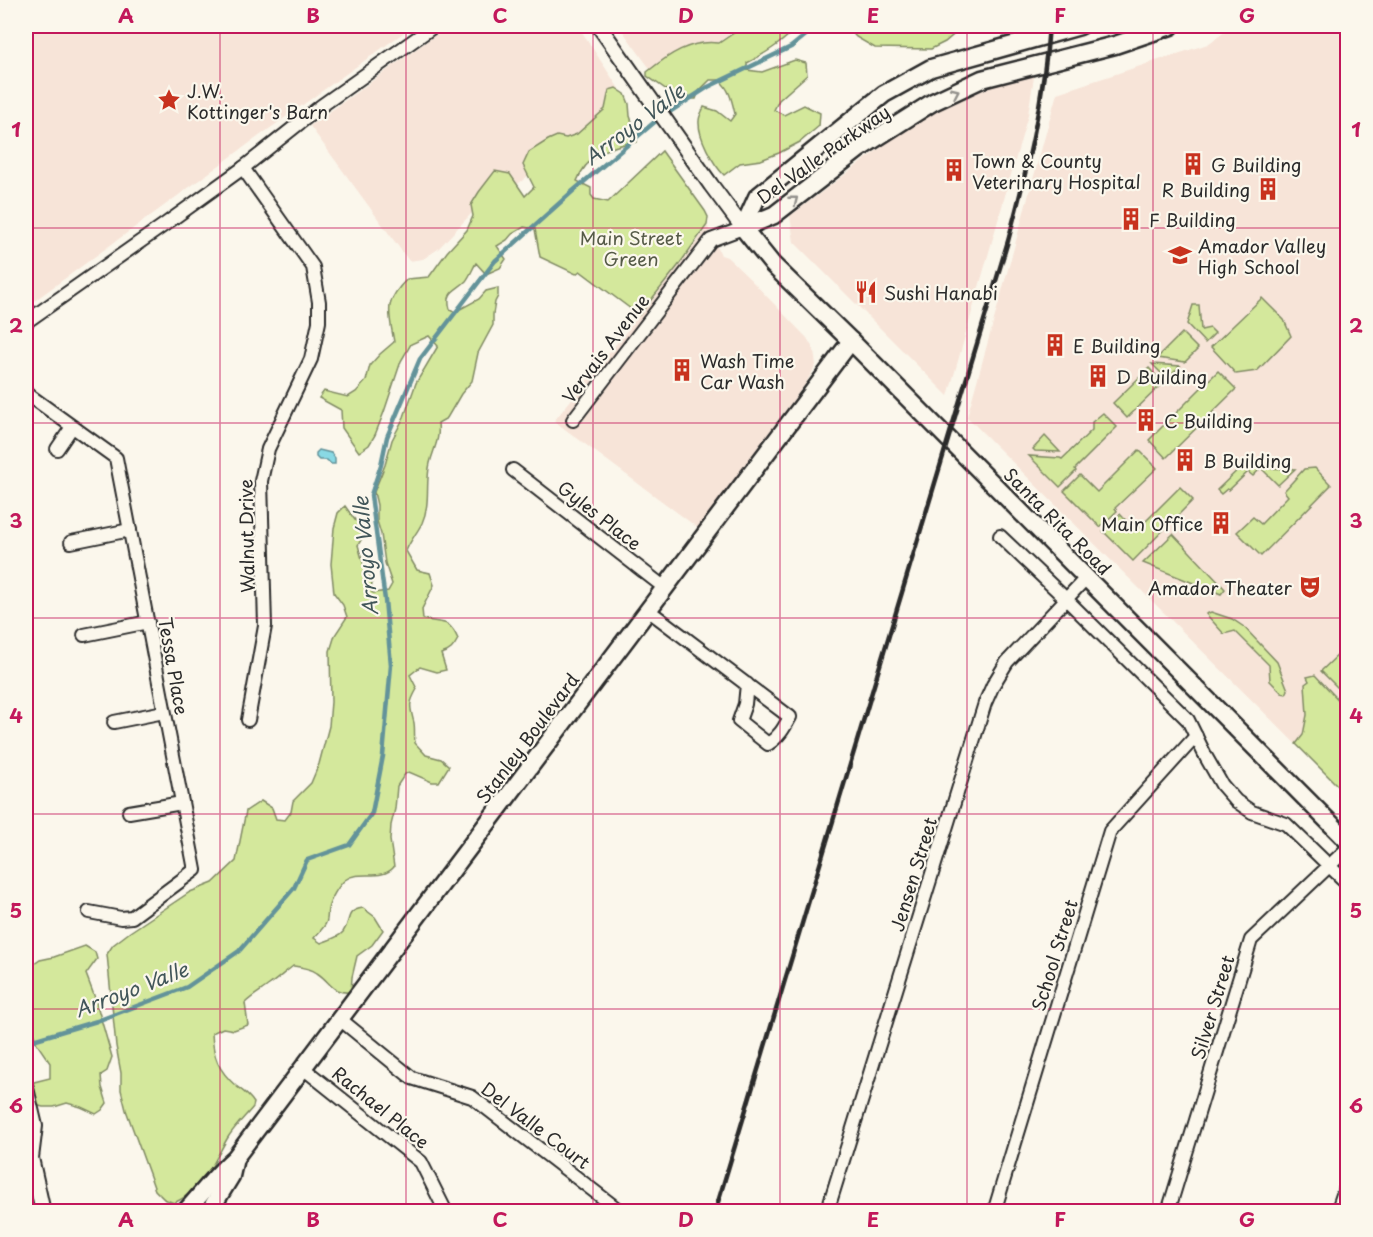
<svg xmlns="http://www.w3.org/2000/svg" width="1373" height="1237" viewBox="0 0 1373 1237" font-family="'Playpen Sans',sans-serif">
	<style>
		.built { fill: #f7e4d8 }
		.green { fill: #d4e89c; stroke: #808a64; stroke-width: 1.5 }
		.water { fill: #89d9e4; stroke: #63939a; stroke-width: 1.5 }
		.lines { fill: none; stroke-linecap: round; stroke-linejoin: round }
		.stream { stroke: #63939a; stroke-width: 4.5 }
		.minor-casing { stroke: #2b2b2b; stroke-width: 16 }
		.tertiary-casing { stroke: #2b2b2b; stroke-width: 18 }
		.secondary-casing { stroke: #2b2b2b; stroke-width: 21 }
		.minor { stroke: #fbf7ec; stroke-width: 12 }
		.tertiary { stroke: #fbf7ec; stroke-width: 14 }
		.secondary { stroke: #fbf7ec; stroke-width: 16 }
		.rail { stroke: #2b2b2b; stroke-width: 4.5 }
		.oneway { stroke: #93918c }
		.grid { fill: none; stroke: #c2185b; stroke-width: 1.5; stroke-opacity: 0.55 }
		.labels { text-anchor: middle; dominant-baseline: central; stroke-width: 4.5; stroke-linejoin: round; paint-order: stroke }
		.poi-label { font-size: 18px; fill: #2b2b2b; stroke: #fbf7ec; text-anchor: start }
		.street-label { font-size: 18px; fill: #2b2b2b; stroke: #fbf7ec }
		.park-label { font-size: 18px; fill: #555a47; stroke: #fbf7ec }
		.water-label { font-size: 20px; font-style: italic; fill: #425659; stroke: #fbf7ec }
		.neatline { fill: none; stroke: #c2185b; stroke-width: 2 }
		.grid-label { font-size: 20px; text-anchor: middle; font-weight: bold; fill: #c2185b }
	</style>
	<rect width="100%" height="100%" fill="#fbf7ec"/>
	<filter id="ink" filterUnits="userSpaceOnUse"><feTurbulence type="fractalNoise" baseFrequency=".0167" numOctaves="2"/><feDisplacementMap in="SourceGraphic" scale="12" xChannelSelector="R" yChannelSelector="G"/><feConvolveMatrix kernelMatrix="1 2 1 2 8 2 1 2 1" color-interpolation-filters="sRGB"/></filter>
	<g filter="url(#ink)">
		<g class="built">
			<path d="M26 26H413L262 134 26 307Z"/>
			<path d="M448 26H578L625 98 503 196 486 198 438 249 423 259 409 261 310 126Z"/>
			<path d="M619 26H743L659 81Z"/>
			<path d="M1233 26H1347V795L967 417 1057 93 1208 44Z"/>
			<path d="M1035 70 1028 115 948 396 794 242 790 216 931 110Z"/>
			<path d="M707 225 721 255 727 257 750 279 807 338 814 350 816 365 806 383 698 528 554 421 654 297 700 237Z"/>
		</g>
		<g class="green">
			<path d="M744 26H798C782 43 768 52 747 63V70L762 72 795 60 806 63 807 75 779 100 774 110 784 115 804 105 820 113 819 126 800 142 779 153 761 160 740 163 724 175C713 164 698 137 699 121 699 116 702 112 704 107L717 111 730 121 735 114C732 101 730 89 719 80H710L699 91 696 99H680L647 76V72C668 55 691 39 719 43Z"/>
			<path d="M846 26H974L958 31 945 42 931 49 875 48 856 37Z"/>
			<path d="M616 88 625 94 629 104 630 116 636 133 637 142C611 145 587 155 577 181L591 188V195L594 199 608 202 662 151 705 211 708 217 707 225 678 266 639 315 580 271 576 274 540 257 535 229 524 227 512 234 507 240 497 246 506 259 500 268 486 274 476 263C473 268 470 276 466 281 456 291 445 291 450 309L455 312 479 299 486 291 498 288V296L495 302 493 314V325L478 353 472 381 461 394 447 418 438 423C440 440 434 447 430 463 425 483 431 503 422 523 417 533 410 541 406 551L417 570 430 573 434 585 422 609 423 619C443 625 448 617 458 639 454 647 450 652 441 654L446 670 437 672 420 667 410 675 417 689C408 705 410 706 414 723 415 729 414 736 415 743L426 755 441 759 449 766 439 782H432L409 772 405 774 397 786 395 809 391 825 390 840 394 867C381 882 359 869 345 880 338 886 330 900 328 909 327 913 328 919 326 923 324 928 317 934 314 938L321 943C328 940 338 938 343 932 352 920 344 911 363 908L375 917 383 930 372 945 357 956 352 977 351 992C332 994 331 982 317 973 310 968 301 967 293 966 285 972 278 979 269 985 261 991 252 996 245 1003L248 1025 234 1030 223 1028 212 1033C213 1057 218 1070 236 1086 243 1091 249 1095 254 1103L253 1107C245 1117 234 1127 227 1139 212 1165 204 1189 174 1203L164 1199 155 1190 126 1110 121 1090V1073L116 1046 107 954 113 945 130 932 190 892 213 883 236 861 246 811 261 801 272 808 276 819 285 820 291 812 293 801 311 783 319 764 329 726 331 702 330 651 335 635 347 617 343 605 334 593 331 564 334 528 338 513 345 506 355 520 366 524 364 535 358 545 364 566 369 574 372 583 371 591 373 593 388 591 392 584 385 563 381 534 377 521V505L374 492 385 465 392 440 404 417 416 383 438 346 429 336 411 344 401 361 384 412 375 435 369 445 359 452 342 428 341 410 319 398 324 391 348 397 356 392 366 381 370 365 380 354 394 342C389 312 383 303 407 279L429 277 447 252 467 230 473 216 471 205 479 192 495 171 510 174 525 196 534 187 523 165 529 152 548 140 557 136 566 138 577 134 605 109 609 90Z"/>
			<path d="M1262 298 1284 320 1291 336 1257 371 1236 374 1211 347Z"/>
			<path d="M1193 305H1199L1201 330 1210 328 1215 333 1205 343 1187 324Z"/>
			<path d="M1182 333 1198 349 1185 362 1157 358Z"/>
			<path d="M1152 364 1180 366 1167 379Z"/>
			<path d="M1149 368 1163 383 1127 418 1113 403Z"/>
			<path d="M1218 371 1236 389 1166 458 1149 440Z"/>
			<path d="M1103 413 1117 427 1075 469 1076 471 1060 487 1029 456 1060 458 1062 459 1092 430V422Z"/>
			<path d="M1045 436 1060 452 1035 451 1033 449Z"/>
			<path d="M1139 450 1157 468 1115 508 1117 511 1100 527 1064 491 1080 475 1097 492Z"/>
			<path d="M1250 458 1260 469 1253 476 1248 472 1229 490 1227 489 1221 494 1217 490Z"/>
			<path d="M1264 468 1295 469 1278 485 1262 469Z"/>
			<path d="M1315 468 1331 485 1261 556 1237 532 1253 517 1261 524 1288 496 1284 491 1304 469Z"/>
			<path d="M1180 487 1193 500 1133 561 1103 531 1120 514 1136 531Z"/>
			<path d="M1173 534 1225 589 1221 594 1143 563Z"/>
			<path d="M1211 612 1232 619 1244 627 1277 662 1288 690 1286 694 1282 693 1270 681 1269 665 1235 631 1224 634 1206 614Z"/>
			<path d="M1342 651 1347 656V697L1321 671Z"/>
			<path d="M1315 675 1347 709V795L1296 744 1303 735 1307 715 1305 684 1309 681 1307 677Z"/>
			<path d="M85 946 95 952 97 959 86 974 95 998 112 1057 107 1071 101 1075 102 1087 107 1103 102 1110 96 1114 81 1107 67 1103 54 1107H43L35 1105 27 1086 34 1082 50 1078V1063L37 1044 27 1015 26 1005V976L30 967 40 960 54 957Z"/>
		</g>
		<path class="water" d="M319 450 331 453 335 458V464H331L327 460H319L316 457V453Z"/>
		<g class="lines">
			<path class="stream" d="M26 1042 97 1021 187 987 239 951 294 888 307 860 349 845 372 813 383 756 391 665 385 600 371 495 381 465 387 437 420 359 495 261 573 191 657 120 708 87 791 47 817 26"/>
			<g class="minor-casing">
				<g id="minor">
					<path d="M243 168 313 267 319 302V322L311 359 268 449 261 481 265 626 248 720"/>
					<path d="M26 322 164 225 243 168 321 106 434 26"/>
					<path d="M26 393 116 458 195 870 132 917 121 918 89 912"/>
					<path d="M573 420 711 240 743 228"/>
					<path d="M57 449 72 427"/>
					<path d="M513 470 665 588"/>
					<path d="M1000 536 1066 599 1188 720 1206 757 1222 785 1236 801 1252 812 1286 824 1348 884"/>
					<path d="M71 542 130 530"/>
					<path d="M648 610 790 717C784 728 779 737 768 744L739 721 745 704 747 684"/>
					<path d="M84 635 148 622"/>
					<path d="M114 722 164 712"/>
					<path d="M129 812 182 803"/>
					<path d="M341 1020 412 1078 472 1097 616 1208"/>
					<path d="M303 1068 421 1162 446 1212"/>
					<path d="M827 1212 985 703 993 685 1007 662 1086 578"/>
					<path d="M994 1212 1110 831 1196 736"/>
					<path d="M1168 1212 1251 940 1348 848"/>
					<path d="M1337 1212 1348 1180"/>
				</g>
			</g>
			<g class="tertiary-casing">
				<g id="tertiary">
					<path d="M599 26 711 185 743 228"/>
					<path d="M26 1088 35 1126 31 1158 43 1212"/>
				</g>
			</g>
			<g class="secondary-casing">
				<g id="secondary">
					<path d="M743 228 773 265 851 341 1348 841"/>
					<path d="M743 228 774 215 859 149 933 102 982 79 1115 45 1171 26"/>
					<path d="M743 228 757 197 884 94 931 68 1080 26"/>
					<path d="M185 1212C202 1194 216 1174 235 1158L851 341"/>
					<path d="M209 1212 231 1176 235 1158"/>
				</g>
			</g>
			<use href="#minor" class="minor"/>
			<use href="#tertiary" class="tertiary"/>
			<use href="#secondary" class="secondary"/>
			<path class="rail" d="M715 1212 1008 241C1027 170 1044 99 1049 26"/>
		</g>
		<defs><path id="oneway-chevron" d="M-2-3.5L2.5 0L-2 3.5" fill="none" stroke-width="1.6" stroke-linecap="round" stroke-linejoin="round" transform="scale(1.5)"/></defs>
		<g class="oneway">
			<use href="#oneway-chevron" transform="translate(955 92) rotate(-25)"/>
			<use href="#oneway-chevron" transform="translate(794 200) rotate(-38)"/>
		</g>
	</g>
	<path class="grid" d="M220 26V1212M406 26V1212M593 26V1212M780 26V1212M967 26V1212M1153 26V1212M26 228H1348M26 423H1348M26 618H1348M26 814H1348M26 1009H1348"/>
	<defs>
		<g id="sight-bare" transform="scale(1.8)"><path d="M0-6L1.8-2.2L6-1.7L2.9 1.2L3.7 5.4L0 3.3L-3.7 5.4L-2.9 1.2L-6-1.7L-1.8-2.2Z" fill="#c8321e" stroke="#fbf7ec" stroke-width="2.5" paint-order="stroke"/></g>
		<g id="building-bare" transform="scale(1.8)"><path d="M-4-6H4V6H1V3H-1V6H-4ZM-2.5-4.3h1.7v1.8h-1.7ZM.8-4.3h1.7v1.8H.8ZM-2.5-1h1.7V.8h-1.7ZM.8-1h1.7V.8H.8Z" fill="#c8321e" stroke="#fbf7ec" stroke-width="2.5" paint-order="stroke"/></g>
		<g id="school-bare" transform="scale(1.8)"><path d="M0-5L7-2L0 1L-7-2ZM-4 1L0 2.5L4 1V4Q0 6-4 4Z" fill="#c8321e" stroke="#fbf7ec" stroke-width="2.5" paint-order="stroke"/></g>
		<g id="restaurant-bare" transform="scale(1.8)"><path d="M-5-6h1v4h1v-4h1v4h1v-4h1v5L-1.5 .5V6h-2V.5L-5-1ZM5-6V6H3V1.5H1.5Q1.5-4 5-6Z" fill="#c8321e" stroke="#fbf7ec" stroke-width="2.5" paint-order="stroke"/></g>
		<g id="theatre-bare" transform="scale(1.8)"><path d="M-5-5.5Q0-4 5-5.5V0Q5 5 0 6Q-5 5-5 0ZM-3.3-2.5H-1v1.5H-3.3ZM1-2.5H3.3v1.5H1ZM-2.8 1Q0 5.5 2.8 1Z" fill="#c8321e" stroke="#fbf7ec" stroke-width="2.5" paint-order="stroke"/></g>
	</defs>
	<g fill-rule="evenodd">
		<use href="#sight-bare" x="169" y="100"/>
		<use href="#building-bare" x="1193" y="164"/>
		<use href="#building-bare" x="954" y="170"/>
		<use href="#building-bare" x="1268" y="189"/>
		<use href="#building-bare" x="1131" y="219"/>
		<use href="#school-bare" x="1180" y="255"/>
		<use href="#restaurant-bare" x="866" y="292"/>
		<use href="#building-bare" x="1055" y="345"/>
		<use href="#building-bare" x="682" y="370"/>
		<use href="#building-bare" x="1098" y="376"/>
		<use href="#building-bare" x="1146" y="420"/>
		<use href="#building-bare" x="1185" y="460"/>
		<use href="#building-bare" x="1221" y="523"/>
		<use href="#theatre-bare" x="1310" y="587"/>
	</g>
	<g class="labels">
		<g class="poi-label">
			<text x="187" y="90">J.W.<tspan x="187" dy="21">Kottinger's Barn</tspan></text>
			<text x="972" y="160">Town &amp; County<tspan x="972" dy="21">Veterinary Hospital</tspan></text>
			<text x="1211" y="164">G Building</text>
			<text x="1250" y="189" text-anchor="end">R Building</text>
			<text x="1149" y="219">F Building</text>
			<text x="1198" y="245">Amador Valley<tspan x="1198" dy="21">High School</tspan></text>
			<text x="884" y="292">Sushi Hanabi</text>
			<text x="1073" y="345">E Building</text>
			<text x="700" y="360">Wash Time<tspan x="700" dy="21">Car Wash</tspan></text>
			<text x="1116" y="376">D Building</text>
			<text x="1164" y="420">C Building</text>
			<text x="1203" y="460">B Building</text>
			<text x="1203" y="523" text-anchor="end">Main Office</text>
			<text x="1292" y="587" text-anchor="end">Amador Theater</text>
		</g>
		<g class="street-label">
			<text transform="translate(823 154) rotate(-35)">Del Valle Parkway</text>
			<text transform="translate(605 348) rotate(-53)">Vervais Avenue</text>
			<text transform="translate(600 515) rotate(38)">Gyles Place</text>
			<text transform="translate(1058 521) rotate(45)">Santa Rita Road</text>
			<text transform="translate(246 536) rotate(-91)">Walnut Drive</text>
			<text transform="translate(174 666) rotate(80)">Tessa Place</text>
			<text transform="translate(527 738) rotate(-53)">Stanley Boulevard</text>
			<text transform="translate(913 874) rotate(-73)">Jensen Street</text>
			<text transform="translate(1054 955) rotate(-73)">School Street</text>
			<text transform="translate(1212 1007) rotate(-73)">Silver Street</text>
			<text transform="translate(381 1107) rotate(39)">Rachael Place</text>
			<text transform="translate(536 1125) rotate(37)">Del Valle Court</text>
		</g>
		<g class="park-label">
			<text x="631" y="237">Main Street<tspan x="631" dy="21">Green</tspan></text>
		</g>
		<g class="water-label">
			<text transform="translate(634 124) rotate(-37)">Arroyo Valle</text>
			<text transform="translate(365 556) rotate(-95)">Arroyo Valle</text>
			<text transform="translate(131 989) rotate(-21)">Arroyo Valle</text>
		</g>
	</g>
	<rect width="1373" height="1237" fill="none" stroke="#fbf7ec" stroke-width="66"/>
	<rect x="33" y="33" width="1307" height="1171" class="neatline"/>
	<g class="grid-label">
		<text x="126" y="23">A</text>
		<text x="313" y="23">B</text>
		<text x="500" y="23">C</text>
		<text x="686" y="23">D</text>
		<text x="873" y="23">E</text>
		<text x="1060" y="23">F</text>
		<text x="1247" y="23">G</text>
		<text x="16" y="137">1</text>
		<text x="1356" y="137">1</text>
		<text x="16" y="333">2</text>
		<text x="1356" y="333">2</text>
		<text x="16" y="528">3</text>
		<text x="1356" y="528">3</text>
		<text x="16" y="723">4</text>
		<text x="1356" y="723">4</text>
		<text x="16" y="918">5</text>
		<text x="1356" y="918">5</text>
		<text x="16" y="1113">6</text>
		<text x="1356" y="1113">6</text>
		<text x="126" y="1227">A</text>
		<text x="313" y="1227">B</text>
		<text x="500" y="1227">C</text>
		<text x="686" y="1227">D</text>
		<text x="873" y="1227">E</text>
		<text x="1060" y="1227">F</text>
		<text x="1247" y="1227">G</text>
	</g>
</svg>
